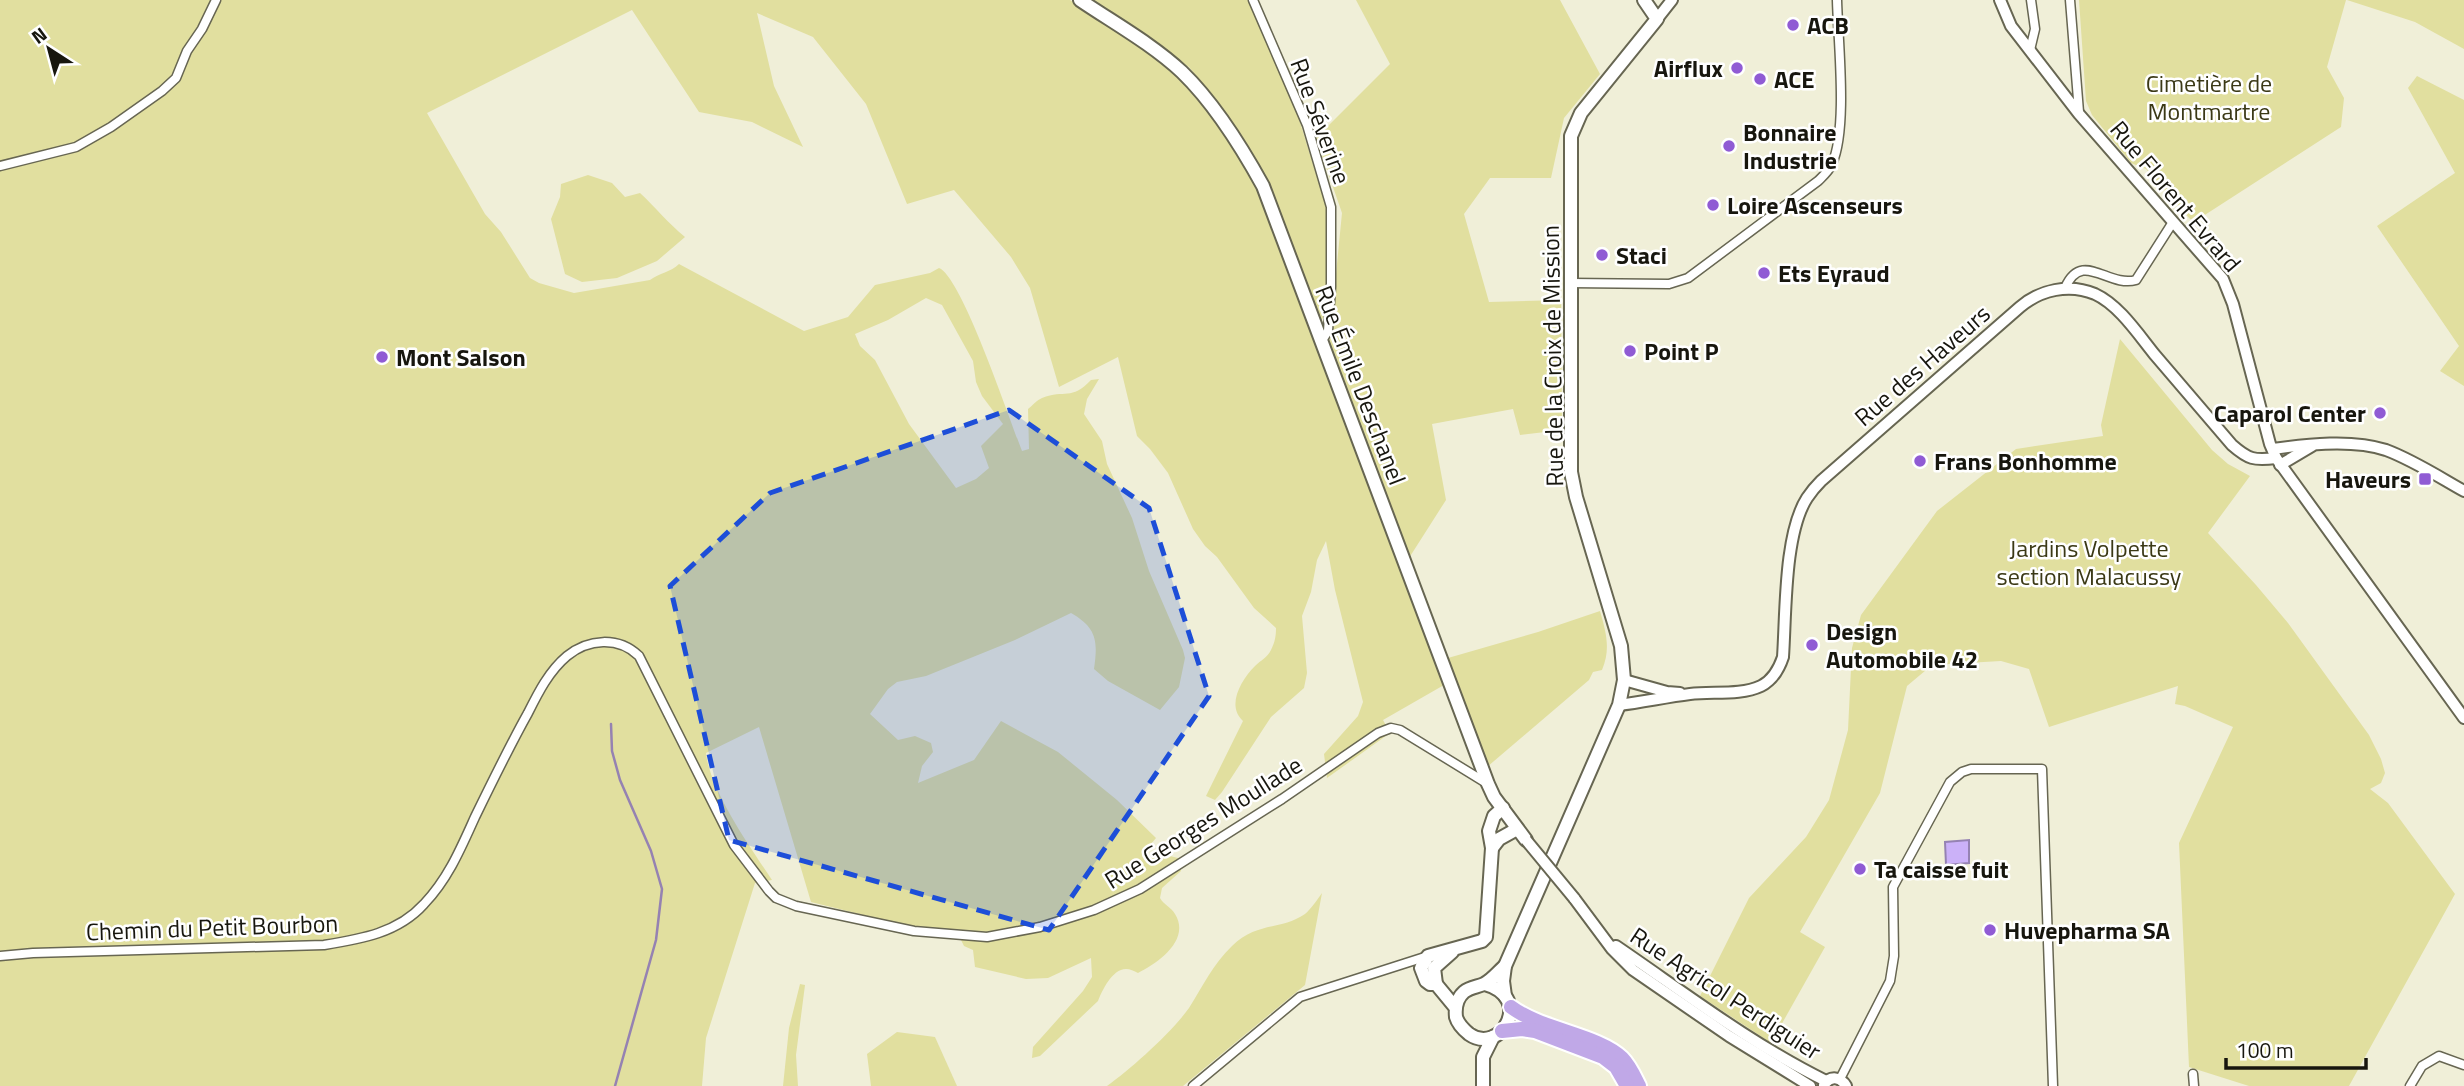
<svg xmlns="http://www.w3.org/2000/svg" width="2464" height="1086" viewBox="0 0 2464 1086" font-family="'Titillium Web',sans-serif">
	<style>
		.green { fill: #e1df9f; fill-rule: evenodd }
		.water { fill: #cbb1f8; stroke: #9582b2; stroke-width: 2 }
		.lines { fill: none; stroke-linecap: round; stroke-linejoin: round }
		.stream { stroke: #9582b2; stroke-width: 2.5 }
		.minor-casing { stroke: #676652; stroke-width: 11 }
		.tertiary-casing { stroke: #676652; stroke-width: 14 }
		.secondary-casing { stroke: #676652; stroke-width: 16 }
		.trunk-casing { stroke: #fff; stroke-width: 18 }
		.minor { stroke: #fff; stroke-width: 8 }
		.tertiary { stroke: #fff; stroke-width: 10 }
		.secondary { stroke: #fff; stroke-width: 12 }
		.trunk { stroke: #c0a8e7; stroke-width: 14 }
		.tertiary-bridge-casing { stroke: #676652; stroke-width: 14; stroke-linecap: butt }
		.tertiary-bridge { stroke: #fff; stroke-width: 10 }
		.marked { fill: #1d4ed8; fill-opacity: 0.2; stroke: #1d4ed8; stroke-width: 5; stroke-dasharray: 14 9; stroke-linejoin: round }
		.poi-dot { fill: #905bd4; stroke: #fff; stroke-width: 2.5 }
		.labels { text-anchor: middle; dominant-baseline: central; stroke-width: 5; stroke-linejoin: round; paint-order: stroke }
		.poi-label { font-size: 24px; font-weight: bold; fill: #17160e; stroke: #fff; text-anchor: start }
		.park-label { font-size: 24px; fill: #3b3916; stroke: #fff }
		.street-label { font-size: 24px; fill: #17160e; stroke: #fff }
	</style>
	<rect width="100%" height="100%" fill="#f0efd8"/>
	<g class="green">
		<path d="M0 0H1070C1106 24 1144 48 1176 76 1214 108 1239 152 1262 195L1444 685 1383 720 1390 733 1327 778 1324 754 1358 716 1363 702 1335 590 1326 541 1317 560 1311 592 1302 616 1307 673 1304 688 1271 717 1222 792 1215 800 1206 796 1243 721C1226 706 1241 680 1255 666 1261 660 1267 658 1271 650 1275 642 1276 636 1276 628L1254 608 1217 557 1205 546 1193 529 1168 473 1150 449 1137 436 1118 357 1059 387 1030 288 1011 257 954 190 907 204 866 104 813 37 757 13 774 86 803 147 752 122 699 112 632 10 427 113 485 214 501 232 530 278 539 283 574 293 650 280C659 273 671 272 679 264L804 331 848 317 875 285 930 273 939 268C962 277 1010 421 1022 451L1029 449 1028 409C1033 405 1037 400 1042 398 1065 389 1071 401 1091 380L1099 379 1087 399 1084 414 1102 441 1107 464 1132 518 1149 571 1183 650 1185 658 1179 687 1160 710 1108 681 1094 669C1098 641 1097 628 1071 613L1015 640 926 676 897 682 888 689 870 714 898 740 915 736 931 743 933 752 922 766 918 783 974 760 1001 721 1058 752 1117 800 1156 838 1145 851V859L1166 855 1178 858 1181 871 1162 888 1160 898C1164 905 1171 907 1175 914 1191 940 1158 963 1138 973 1134 971 1130 969 1126 969 1112 969 1102 991 1098 1001L1040 1056 1032 1058 1033 1047 1083 991 1092 977 1091 958 1048 978 1026 979 975 967 973 950 964 946 957 932 912 927 811 902 759 727 706 753C710 791 751 848 772 880L755 883 706 1038 702 1086H0ZM926 298 942 305 973 361 976 382 982 396 1003 424 981 446 989 468 976 479 956 488 909 424 875 360 860 346 855 334 888 320Z"/>
		<path d="M1092 0H1249L1295 106 1329 216V272L1324 317 1321 320 1270 189 1258 163 1231 122 1189 67 1169 57Z"/>
		<path d="M1356 0H1560L1600 74 1564 118 1551 178H1490L1464 214 1489 302 1561 300 1562 430 1520 435 1513 409 1432 424 1446 500 1409 558 1329 345 1342 213 1316 138 1390 64Z"/>
		<path d="M2079 0H2346L2327 67 2344 98 2341 127 2197 220 2190 219 2146 169 2131 163 2092 115 2086 101Z"/>
		<path d="M2347 0H2464V49L2415 22Z"/>
		<path d="M2417 76 2464 100V386L2440 371 2459 346 2377 226 2455 173 2408 88Z"/>
		<path d="M588 175 612 183 625 197 640 193C656 208 668 223 685 237L657 261 617 278 582 282 565 274 551 219 560 197 561 184Z"/>
		<path d="M2120 339 2212 450 2228 464 2250 476 2208 533 2256 585 2288 623 2369 735 2381 759 2385 773 2381 783 2370 789 2388 803 2455 894 2349 1086H2249L2189 1067 2179 843 2233 727 2185 706 2175 704 2178 686 2049 727 2029 669 2001 661 1932 665 1907 686 1880 793 1800 932 1825 947 1771 1043 1700 996 1749 898 1806 837 1829 800 1848 730 1852 648 1861 615 1937 511 2016 449 2103 436 2101 425Z"/>
		<path d="M1600 611C1606 632 1611 649 1602 670L1593 672 1589 680 1487 767 1448 658 1538 632Z"/>
		<path d="M1322 893 1305 985 1183 1086H1107C1131 1069 1172 1032 1189 1008 1203 986 1213 964 1232 946 1258 921 1280 931 1305 914 1311 909 1317 900 1322 893Z"/>
		<path d="M800 984 805 985 796 1055 798 1086H783L789 1028Z"/>
		<path d="M897 1032 935 1037 957 1086H871L867 1054Z"/>
	</g>
	<path class="water" d="M1969 840V863L1946 865 1945 842Z"/>
	<g class="lines">
		<path class="stream" d="M611 724 612 751 620 780 651 851 662 889 656 940 615 1086"/>
		<g class="minor-casing">
			<g id="minor">
				<path d="M1253 0 1307 125 1331 207V287L1328 331 1321 342"/>
				<path d="M2070 0 2079 112"/>
				<path d="M2030 50 2035 29 2031 0"/>
				<path d="M0 166 76 147 111 127 162 91 176 78 187 51 202 29 216 0"/>
				<path d="M1570 283 1669 284 1688 278 1818 181C1823 176 1829 171 1832 164 1848 128 1838 42 1837 0"/>
				<path d="M2065 288C2082 249 2108 288 2136 280L2173 222"/>
				<path d="M0 956 33 953 324 945C361 939 398 933 424 904 448 879 461 848 475 817 492 782 509 747 528 713 538 693 549 671 567 656 588 639 618 636 639 656L734 845 769 891 776 898 796 906 914 931 987 937 1040 927 1094 910 1140 889 1282 799 1378 733 1391 728 1400 730 1488 784"/>
				<path d="M2193 1074 2194 1086"/>
				<path d="M1840 1079 1890 981 1894 956 1893 887 1950 782 1962 772 1971 769H2042L2053 1086"/>
				<path d="M1193 1086 1300 997 1428 956"/>
				<path d="M2410 1086 2422 1066 2439 1056 2464 1065"/>
			</g>
		</g>
		<g class="tertiary-casing">
			<g id="tertiary">
				<path d="M2000 0 2011 26 2079 114 2223 279 2233 304 2270 444 2276 458 2464 718"/>
				<path d="M1657 19 1672 0"/>
				<path d="M2273 449C2307 444 2353 439 2386 450 2413 460 2439 477 2464 491"/>
				<path d="M2280 465 2312 446"/>
				<path d="M1624 680 1667 692 1680 693"/>
				<path d="M1619 705C1643 702 1666 697 1690 694 1711 691 1740 696 1761 686 1773 680 1779 669 1783 657 1786 613 1784 534 1807 498 1811 492 1816 486 1821 481L2020 307C2040 290 2069 283 2095 294 2119 305 2138 334 2155 355 2181 385 2206 415 2232 445 2248 459 2254 461 2276 458"/>
				<path d="M1574 898 1612 949 1633 970 1729 1036 1810 1086"/>
				<path d="M1616 946C1685 993 1751 1044 1826 1081"/>
				<path d="M1824 1085C1830 1075 1841 1077 1846 1086"/>
			</g>
		</g>
		<g class="secondary-casing">
			<g id="secondary">
				<path d="M1080 0C1114 23 1152 44 1182 72 1215 104 1241 146 1263 186L1488 784 1494 797 1526 840"/>
				<path d="M1492 848 1499 839 1517 829"/>
				<path d="M1436 984 1434 968 1452 952"/>
				<path d="M1485 984C1535 998 1500 1056 1469 1034 1463 1029 1458 1024 1456 1017 1455 1008 1457 998 1464 992 1470 987 1477 987 1484 984 1492 980 1499 971 1505 966"/>
				<path d="M1505 996 1503 981 1505 966 1619 705 1624 680 1621 646 1576 497 1571 472V136L1581 113 1657 19 1644 0"/>
				<path d="M1455 1007 1436 984H1430L1426 981 1421 968 1428 956 1482 941 1486 937 1492 848 1489 831 1494 816 1503 808"/>
				<path d="M1483 1086V1057L1493 1037"/>
			</g>
		</g>
		<g class="trunk-casing">
			<g id="trunk">
				<path d="M1511 1007C1542 1030 1598 1035 1622 1058 1630 1066 1634 1076 1639 1086"/>
				<path d="M1502 1031 1522 1029 1535 1031 1603 1057 1616 1067 1627 1086"/>
			</g>
		</g>
		<use href="#minor" class="minor"/>
		<use href="#tertiary" class="tertiary"/>
		<use href="#secondary" class="secondary"/>
		<use href="#trunk" class="trunk"/>
		<g class="tertiary-bridge-casing">
			<path id="tertiary-bridge" d="M1526 840 1574 898"/>
		</g>
		<use href="#tertiary-bridge" class="tertiary-bridge"/>
	</g>
	<path class="marked" d="M1009 410 1149 508 1209 696 1049 930 729 840 670 586 770 493Z"/>
	<g class="poi-dot">
		<circle cx="1793" cy="25" r="7"/>
		<circle cx="1737" cy="68" r="7"/>
		<circle cx="1760" cy="79" r="7"/>
		<circle cx="1729" cy="146" r="7"/>
		<circle cx="1713" cy="205" r="7"/>
		<circle cx="1602" cy="255" r="7"/>
		<circle cx="1764" cy="273" r="7"/>
		<circle cx="1630" cy="351" r="7"/>
		<circle cx="382" cy="357" r="7"/>
		<circle cx="2380" cy="413" r="7"/>
		<circle cx="1920" cy="461" r="7"/>
		<rect x="2418" y="472" width="14" height="14" rx="3.5"/>
		<circle cx="1812" cy="645" r="7"/>
		<circle cx="1860" cy="869" r="7"/>
		<circle cx="1990" cy="930" r="7"/>
	</g>
	<g class="labels">
		<g class="poi-label">
			<text x="1807" y="25">ACB</text>
			<text x="1723" y="68" text-anchor="end">Airflux</text>
			<text x="1774" y="79">ACE</text>
			<text x="1743" y="132">Bonnaire<tspan x="1743" dy="28">Industrie</tspan></text>
			<text x="1727" y="205">Loire Ascenseurs</text>
			<text x="1616" y="255">Staci</text>
			<text x="1778" y="273">Ets Eyraud</text>
			<text x="1644" y="351">Point P</text>
			<text x="396" y="357">Mont Salson</text>
			<text x="2366" y="413" text-anchor="end">Caparol Center</text>
			<text x="1934" y="461">Frans Bonhomme</text>
			<text x="2411" y="479" text-anchor="end">Haveurs</text>
			<text x="1826" y="631">Design<tspan x="1826" dy="28">Automobile 42</tspan></text>
			<text x="1874" y="869">Ta caisse fuit</text>
			<text x="2004" y="930">Huvepharma SA</text>
		</g>
		<g class="park-label">
			<text x="2209" y="83">Cimetière de<tspan x="2209" dy="28">Montmartre</tspan></text>
			<text x="2089" y="548">Jardins Volpette<tspan x="2089" dy="28">section Malacussy</tspan></text>
		</g>
		<g class="street-label">
			<text transform="translate(1321 121) rotate(70)">Rue Séverine</text>
			<text transform="translate(2176 196) rotate(50)">Rue Florent Evrard</text>
			<text transform="translate(1552 356) rotate(-91)">Rue de la Croix de Mission</text>
			<text transform="translate(1922 365) rotate(-41)">Rue des Haveurs</text>
			<text transform="translate(1361 385) rotate(69)">Rue Émile Deschanel</text>
			<text transform="translate(1203 822) rotate(-32)">Rue Georges Moullade</text>
			<text transform="translate(212 927) rotate(-2)">Chemin du Petit Bourbon</text>
			<text transform="translate(1726 993) rotate(33)">Rue Agricol Perdiguier</text>
		</g>
	</g>
	<g transform="translate(49 49) rotate(324)" stroke="#ffffff" stroke-width="5" paint-order="stroke">
	<path d="M0-5L12 26L0 18L-12 26Z" fill="#17160e"/>
	<text y="-10" font-size="19" font-weight="bold" text-anchor="middle" fill="#17160e">N</text>
	</g>
	<path d="M2226 1058v10h140v-10" fill="none" stroke="#17160e" stroke-width="3.5"/>
	<text x="2236" y="1058" font-size="21" fill="#17160e" stroke="#ffffff" stroke-width="5" paint-order="stroke">100 m</text>
</svg>
